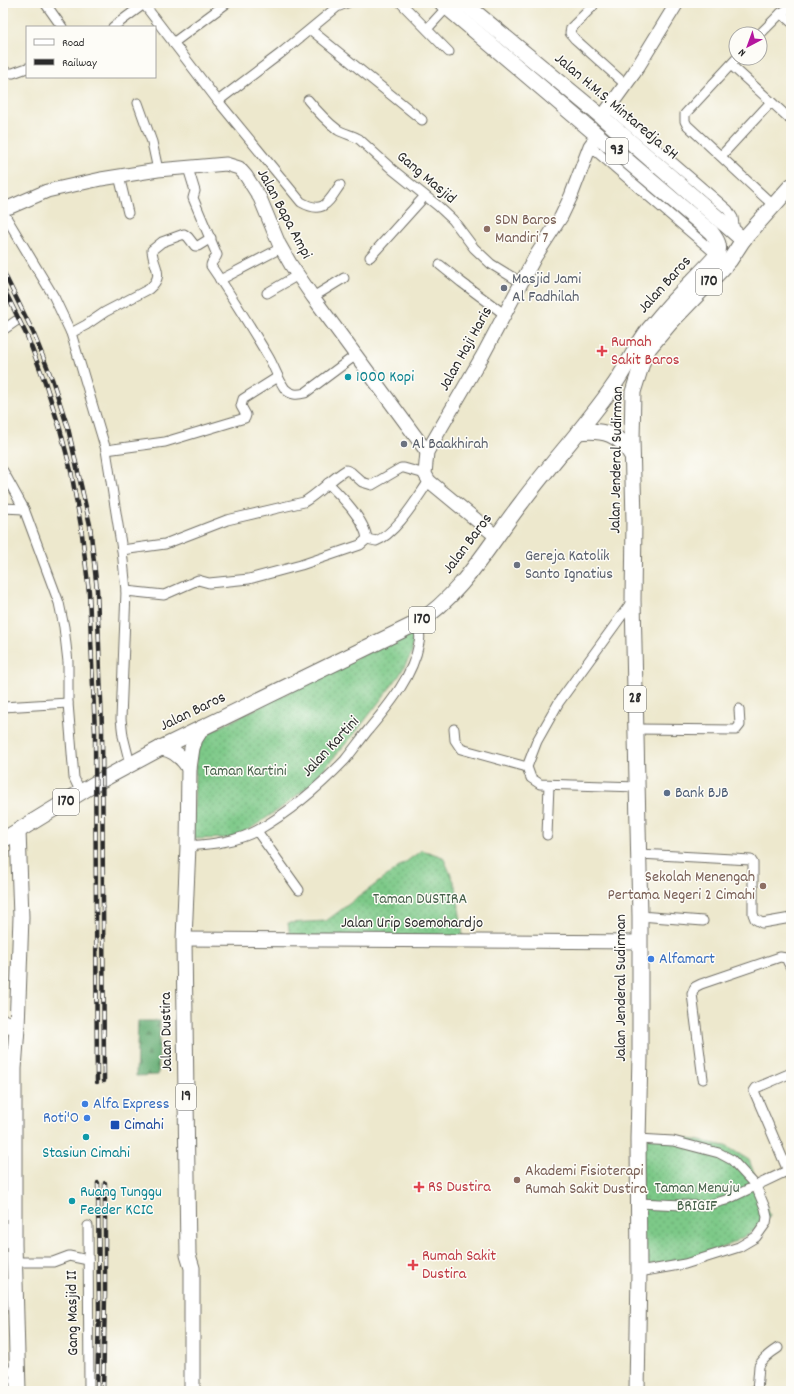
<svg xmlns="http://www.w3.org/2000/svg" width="794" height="1394" viewBox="0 0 794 1394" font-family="Dekko,sans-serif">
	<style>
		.grass { fill: url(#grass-dots); stroke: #547a5a }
		.forest { fill: url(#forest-firs); stroke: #486c50 }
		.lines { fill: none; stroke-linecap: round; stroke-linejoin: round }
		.street-casing { stroke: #6f6d64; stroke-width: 11 }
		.secondary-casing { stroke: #6f6d64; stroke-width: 15 }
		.primary-casing { stroke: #6f6d64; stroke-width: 17 }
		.street { stroke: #fff; stroke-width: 9 }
		.secondary { stroke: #fff; stroke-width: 13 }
		.primary { stroke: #fff; stroke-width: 15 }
		.rail-casing { stroke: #2b2b2b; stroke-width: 4.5 }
		.rail { stroke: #fdfcf7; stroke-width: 3; stroke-dasharray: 9; stroke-linecap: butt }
		.education-dot { fill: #8d6e63; stroke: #fdfcf7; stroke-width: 1.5 }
		.worship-dot { fill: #6b7280; stroke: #fdfcf7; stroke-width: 1.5 }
		.health-dot { fill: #e0444e; stroke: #fdfcf7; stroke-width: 1.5 }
		.culture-dot { fill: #0f9aa8; stroke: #fdfcf7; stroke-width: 1.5 }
		.service-dot { fill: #5c6f8a; stroke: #fdfcf7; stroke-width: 1.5 }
		.shop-dot { fill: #3f7fe0; stroke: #fdfcf7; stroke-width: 1.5 }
		.transit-dot { fill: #1a4fb4; stroke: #fdfcf7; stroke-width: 1.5 }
		.labels { text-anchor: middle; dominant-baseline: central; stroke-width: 3; stroke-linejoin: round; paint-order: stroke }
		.shield { fill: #fdfcf7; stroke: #6a6a68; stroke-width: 1 }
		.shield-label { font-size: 15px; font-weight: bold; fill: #2b2b2b }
		.street-label { font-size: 16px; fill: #2b2b2b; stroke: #fdfcf7 }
		.education-label { font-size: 16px; fill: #785e54; stroke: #fdfcf7; text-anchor: start }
		.worship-label { font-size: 16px; fill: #5b616d; stroke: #fdfcf7; text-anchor: start }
		.health-label { font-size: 16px; fill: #be3a42; stroke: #fdfcf7; text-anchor: start }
		.culture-label { font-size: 16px; fill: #0d838f; stroke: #fdfcf7; text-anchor: start }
		.park-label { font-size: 16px; fill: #48624c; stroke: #fdfcf7 }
		.service-label { font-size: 16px; fill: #4e5e75; stroke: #fdfcf7; text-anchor: start }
		.shop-label { font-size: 16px; fill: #366cbe; stroke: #fdfcf7; text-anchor: start }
		.transit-label { font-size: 16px; fill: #164399; stroke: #fdfcf7; text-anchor: start }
	</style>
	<defs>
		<pattern id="grass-dots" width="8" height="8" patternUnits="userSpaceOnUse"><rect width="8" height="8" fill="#7dc988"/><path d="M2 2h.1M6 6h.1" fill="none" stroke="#67a36f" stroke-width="1.8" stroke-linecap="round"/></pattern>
		<pattern id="forest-firs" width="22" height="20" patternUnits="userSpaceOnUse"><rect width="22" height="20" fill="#66ad74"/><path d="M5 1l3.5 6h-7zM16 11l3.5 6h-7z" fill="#548d5f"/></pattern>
	</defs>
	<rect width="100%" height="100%" fill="#fdfcf7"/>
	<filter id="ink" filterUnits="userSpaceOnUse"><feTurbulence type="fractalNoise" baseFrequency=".025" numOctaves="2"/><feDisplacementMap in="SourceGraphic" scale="8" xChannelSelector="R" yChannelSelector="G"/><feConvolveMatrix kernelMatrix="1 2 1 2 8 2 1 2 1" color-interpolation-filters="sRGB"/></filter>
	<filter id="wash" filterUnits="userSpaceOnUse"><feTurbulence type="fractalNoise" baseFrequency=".012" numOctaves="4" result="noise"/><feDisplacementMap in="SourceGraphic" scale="16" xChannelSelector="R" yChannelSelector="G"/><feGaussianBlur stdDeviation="0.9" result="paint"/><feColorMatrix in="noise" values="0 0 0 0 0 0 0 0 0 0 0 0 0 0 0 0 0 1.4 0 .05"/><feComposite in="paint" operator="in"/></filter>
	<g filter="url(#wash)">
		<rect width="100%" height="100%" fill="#ede8cd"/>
		<g class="grass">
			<path d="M414 629 412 653 399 676 356 732 309 786 281 808 250 829 230 838 193 839 196 746 212 731Z"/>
			<path d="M422 850 443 857 456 886 463 936 290 937 288 923 326 921Z"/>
			<path d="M642 1130 726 1146 749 1160 770 1215 759 1228 727 1246 685 1260 641 1266Z"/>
		</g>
		<path class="forest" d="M138 1021H160L158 1075 136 1076Z"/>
	</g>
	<g filter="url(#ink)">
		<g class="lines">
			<g class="street-casing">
				<g id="street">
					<path d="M45 3 62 27"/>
					<path d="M143 3 218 101 301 202C324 215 328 202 340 185"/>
					<path d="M401 3 449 52"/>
					<path d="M593 6 571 28 570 33 575 39 626 85"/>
					<path d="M781 13 791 22"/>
					<path d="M113 27 144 4"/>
					<path d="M427 29 450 4"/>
					<path d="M311 30 422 120"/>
					<path d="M760 34 781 13 791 7"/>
					<path d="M173 43 227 3"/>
					<path d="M737 58 685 114V121L687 125 773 205"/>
					<path d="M731 65 791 120"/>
					<path d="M3 69 7 73H13L27 68"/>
					<path d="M308 100C317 111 326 121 338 130 345 134 352 135 359 139L393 170 438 206 453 220 474 248 491 264 522 283"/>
					<path d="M218 101 280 54 337 7 347 3"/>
					<path d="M138 103 152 142 158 170"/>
					<path d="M610 108 728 210 733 218 735 232"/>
					<path d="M590 146 717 255"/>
					<path d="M721 156 771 102"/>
					<path d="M188 168 195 191 193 198 217 255C216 259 211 261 211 266 231 295 250 326 268 356 274 366 278 379 285 389 291 395 297 395 305 393L356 355"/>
					<path d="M119 176 128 213"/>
					<path d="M3 212 54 297 71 333 106 450 122 550 126 591 121 719 123 736 130 764"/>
					<path d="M370 257 425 196"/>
					<path d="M440 265 461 282 504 314"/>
					<path d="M220 280 281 248"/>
					<path d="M267 293 298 275"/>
					<path d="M313 297 344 278"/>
					<path d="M3 330 16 321"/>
					<path d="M71 333 86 325 105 312 149 289C166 274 153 268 152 250L162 242 184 234 188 237 195 246H198L211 238"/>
					<path d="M106 450 165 442 245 418 246 415 241 406 243 399 278 377"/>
					<path d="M3 471 24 509 59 603 64 627 68 662V703L74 778 81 793"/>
					<path d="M3 508 24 509"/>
					<path d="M367 539 376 541C396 534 417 498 429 481"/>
					<path d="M122 550 165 544 227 520 304 502C319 493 331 479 346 470L351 472 362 482 372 485 401 468H404L425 474"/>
					<path d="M126 591 164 595 198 580 209 583 249 579 301 565 360 545 367 539C365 520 341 496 328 483"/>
					<path d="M633 600 559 702 537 741 527 767 531 778 540 784 638 787"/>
					<path d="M3 707 68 703"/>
					<path d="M454 729 455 740 461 749 527 767"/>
					<path d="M636 729 736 730 740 725 739 709"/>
					<path d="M257 831 299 890"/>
					<path d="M547 835 549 785"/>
					<path d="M188 846C211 844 237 842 258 830 290 812 320 786 345 760 353 750 361 739 369 729 390 704 413 676 419 643 421 636 419 629 417 623"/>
					<path d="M639 854 751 860 753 863V914L755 919 762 923 791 918"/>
					<path d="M640 916 703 921"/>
					<path d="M791 1073 756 1088 754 1091 791 1178"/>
					<path d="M703 1079 692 994 695 987 701 984 780 957 786 958 791 968"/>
					<path d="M638 1139 673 1141 719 1153 732 1160 756 1186 765 1208 767 1217 766 1223 756 1237 739 1247 685 1264 639 1272"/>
					<path d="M638 1203 705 1206 726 1200 791 1169"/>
					<path d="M88 1226 89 1391"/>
					<path d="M15 1262H53L69 1256 88 1260"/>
					<path d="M3 1371H17"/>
					<path d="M757 1391 759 1366C763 1358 770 1353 778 1348"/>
				</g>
			</g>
			<g class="secondary-casing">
				<g id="secondary">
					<path d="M602 117 634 73 677 3"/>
					<path d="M3 208 10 207 47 191 101 179 158 170 226 164 239 168 246 176 260 198 279 244 291 265 313 297 427 452"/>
					<path d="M497 537 429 481 425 474 427 452 483 355 535 257 561 217 571 196 590 146 598 135"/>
					<path d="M184 939 640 942"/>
				</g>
			</g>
			<g class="primary-casing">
				<g id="primary">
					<path d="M464 3 602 117 743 240"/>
					<path d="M578 432C603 429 620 434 632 456"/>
					<path d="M161 748C174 749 182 757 189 768"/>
					<path d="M3 840 96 783 161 748 417 623C462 595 490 543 522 502 551 463 584 428 612 388 626 369 635 347 649 329 658 319 667 307 677 297 690 283 704 270 717 255 721 246 717 240 711 232L442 3"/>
					<path d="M3 1022 17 1028"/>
					<path d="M18 1391 14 1244V1069L17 1028 21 917 18 831"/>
					<path d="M192 1391V1268L188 1255 184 939 188 846 189 768 192 748 195 739 202 728"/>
					<path d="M637 1391 639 1272 638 1139 640 1056V916L633 600 634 521 632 439 633 392 643 360 649 348 671 322 722 269 730 260 743 240 791 186"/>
				</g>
			</g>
			<use href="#street" class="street"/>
			<use href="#secondary" class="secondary"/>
			<use href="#primary" class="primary"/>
			<g class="rail-casing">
				<g id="rail">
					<path d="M3 271 33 332 52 379 68 428 90 525 97 590 102 728 104 1081"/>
					<path d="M3 287 27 336 45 382 60 429 71 471 81 526 89 592 95 733 97 1082"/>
					<path d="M97 1391 99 1312 98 1183"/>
					<path d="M103 1391 105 1295V1183"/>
				</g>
			</g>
			<use href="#rail" class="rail"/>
		</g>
	</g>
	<g class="education-dot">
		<circle cx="487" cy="229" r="4"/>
		<circle cx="763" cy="886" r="4"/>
		<circle cx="517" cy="1180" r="4"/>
	</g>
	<g class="worship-dot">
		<circle cx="504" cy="288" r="4"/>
		<circle cx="404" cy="444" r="4"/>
		<circle cx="517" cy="565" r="4"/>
	</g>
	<g class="health-dot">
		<path d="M600 345h4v4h4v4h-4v4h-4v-4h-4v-4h4z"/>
		<path d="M417 1181h4v4h4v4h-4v4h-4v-4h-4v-4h4z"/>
		<path d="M411 1259h4v4h4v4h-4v4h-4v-4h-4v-4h4z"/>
	</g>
	<g class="culture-dot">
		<circle cx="348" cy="377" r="4"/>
		<circle cx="86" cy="1137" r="4"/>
		<circle cx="72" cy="1201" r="4"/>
	</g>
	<circle class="service-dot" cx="667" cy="793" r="4"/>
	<g class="shop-dot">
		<circle cx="651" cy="959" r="4"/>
		<circle cx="85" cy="1104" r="4"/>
		<circle cx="87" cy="1118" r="4"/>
	</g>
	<rect class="transit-dot" x="110" y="1120" width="10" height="10" rx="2"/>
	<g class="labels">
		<g class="shield">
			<rect x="606" y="138" width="22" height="26" rx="3"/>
			<rect x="696" y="269" width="26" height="26" rx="3"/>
			<rect x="409" y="607" width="26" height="26" rx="3"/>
			<rect x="624" y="686" width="22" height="26" rx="3"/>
			<rect x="53" y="789" width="26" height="26" rx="3"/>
			<rect x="176" y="1084" width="20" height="26" rx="3"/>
		</g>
		<g class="shield-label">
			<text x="617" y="151">93</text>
			<text x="709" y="282">170</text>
			<text x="422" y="620">170</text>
			<text x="635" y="699">28</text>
			<text x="66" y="802">170</text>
			<text x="186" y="1097">19</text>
		</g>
		<g class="street-label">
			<text transform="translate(616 107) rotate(40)">Jalan H.M.S. Mintaredja SH</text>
			<text transform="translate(426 178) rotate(40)">Gang Masjid</text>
			<text transform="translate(284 214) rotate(62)">Jalan Bapa Ampi</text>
			<text transform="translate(665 285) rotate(-48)">Jalan Baros</text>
			<text transform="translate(466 349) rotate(-61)">Jalan Haji Haris</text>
			<text transform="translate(617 460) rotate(-89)">Jalan Jenderal Sudirman</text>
			<text transform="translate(468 544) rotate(-53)">Jalan Baros</text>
			<text transform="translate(193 712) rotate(-26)">Jalan Baros</text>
			<text transform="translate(331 747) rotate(-47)">Jalan Kartini</text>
			<text x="412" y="923">Jalan Urip Soemohardjo</text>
			<text transform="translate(621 988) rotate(-90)">Jalan Jenderal Sudirman</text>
			<text transform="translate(167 1032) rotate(-91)">Jalan Dustira</text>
			<text transform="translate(73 1313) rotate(-91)">Gang Masjid II</text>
		</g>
		<g class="education-label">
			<text x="495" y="220">SDN Baros<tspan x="495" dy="18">Mandiri 7</tspan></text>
			<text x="755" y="877" text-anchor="end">Sekolah Menengah<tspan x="755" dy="18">Pertama Negeri 2 Cimahi</tspan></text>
			<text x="525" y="1171">Akademi Fisioterapi<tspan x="525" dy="18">Rumah Sakit Dustira</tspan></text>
		</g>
		<g class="worship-label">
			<text x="512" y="279">Masjid Jami<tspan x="512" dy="18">Al Fadhilah</tspan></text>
			<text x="412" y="444">Al Baakhirah</text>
			<text x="525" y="556">Gereja Katolik<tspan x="525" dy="18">Santo Ignatius</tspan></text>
		</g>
		<g class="health-label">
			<text x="611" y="342">Rumah<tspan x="611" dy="18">Sakit Baros</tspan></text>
			<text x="428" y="1187">RS Dustira</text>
			<text x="422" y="1256">Rumah Sakit<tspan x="422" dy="18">Dustira</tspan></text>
		</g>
		<g class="culture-label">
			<text x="356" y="377">1000 Kopi</text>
			<text x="86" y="1153" text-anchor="middle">Stasiun Cimahi</text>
			<text x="80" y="1192">Ruang Tunggu<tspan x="80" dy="18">Feeder KCIC</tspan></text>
		</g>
		<g class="park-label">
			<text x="245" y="771">Taman Kartini</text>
			<text x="420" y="899">Taman DUSTIRA</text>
			<text x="697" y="1188">Taman Menuju<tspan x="697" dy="18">BRIGIF</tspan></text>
		</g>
		<g class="service-label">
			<text x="675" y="793">Bank BJB</text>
		</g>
		<g class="shop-label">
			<text x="659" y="959">Alfamart</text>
			<text x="93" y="1104">Alfa Express</text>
			<text x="79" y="1118" text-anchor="end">Roti'O</text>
		</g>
		<g class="transit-label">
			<text x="124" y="1125">Cimahi</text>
		</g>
	</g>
	<rect width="794" height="1394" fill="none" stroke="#fdfcf7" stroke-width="16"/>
	<rect x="26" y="26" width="130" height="52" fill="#fdfcf7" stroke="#a9a8a5"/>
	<rect x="34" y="39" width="20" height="6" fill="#ffffff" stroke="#a9a8a5"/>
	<text x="62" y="46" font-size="12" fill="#2b2b2b">Road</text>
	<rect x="34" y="59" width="20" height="6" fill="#2b2b2b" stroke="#a9a8a5"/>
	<text x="62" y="66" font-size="12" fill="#2b2b2b">Railway</text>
	<g transform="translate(748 46) rotate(221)"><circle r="19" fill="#fdfcf7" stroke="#a9a8a5"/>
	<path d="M0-3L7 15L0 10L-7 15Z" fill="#b5179e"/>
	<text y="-6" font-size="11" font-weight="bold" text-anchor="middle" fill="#2b2b2b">N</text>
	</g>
</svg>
